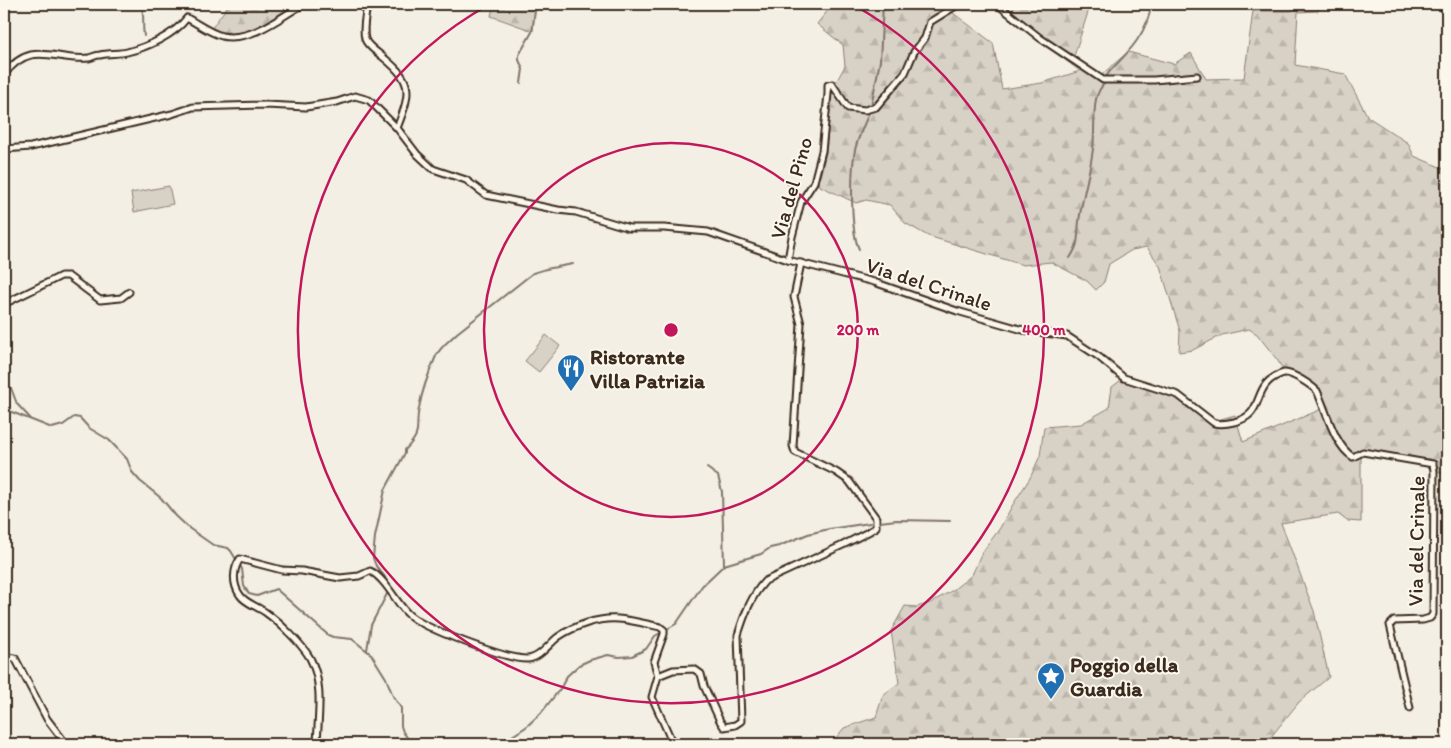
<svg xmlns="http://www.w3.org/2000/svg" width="1451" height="748" viewBox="0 0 1451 748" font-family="Itim,sans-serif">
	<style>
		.forest { fill: url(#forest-firs); stroke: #8a7e72 }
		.garden { fill: #d8d1c6; stroke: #8a7e72 }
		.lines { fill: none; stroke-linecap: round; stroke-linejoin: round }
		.stream { stroke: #817468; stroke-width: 2 }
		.minor-casing { stroke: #3b2a1e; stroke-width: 9 }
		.minor { stroke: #fbf7ec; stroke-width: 5 }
		.ring { fill: none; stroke: #c2185b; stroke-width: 2.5 }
		.labels { text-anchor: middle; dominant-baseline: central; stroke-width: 4; stroke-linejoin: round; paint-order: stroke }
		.street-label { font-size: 21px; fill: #3b2a1e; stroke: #fbf7ec }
		.poi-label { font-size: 21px; font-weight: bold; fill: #3b2a1e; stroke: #fbf7ec; text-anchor: start }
		.centre { fill: #c2185b; stroke: #fbf7ec; stroke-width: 2.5 }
		.ring-label { font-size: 15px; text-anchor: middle; font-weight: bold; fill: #c2185b; stroke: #fbf7ec; stroke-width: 4; stroke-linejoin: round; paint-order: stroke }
	</style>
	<defs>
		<pattern id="forest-firs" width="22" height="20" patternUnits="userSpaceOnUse" patternTransform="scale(1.25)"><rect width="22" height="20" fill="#d8d1c6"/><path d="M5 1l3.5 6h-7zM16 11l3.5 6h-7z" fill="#bab4aa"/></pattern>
	</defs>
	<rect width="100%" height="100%" fill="#f3efe4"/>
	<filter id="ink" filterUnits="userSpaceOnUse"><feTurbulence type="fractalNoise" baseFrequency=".02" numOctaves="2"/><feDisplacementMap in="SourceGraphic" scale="10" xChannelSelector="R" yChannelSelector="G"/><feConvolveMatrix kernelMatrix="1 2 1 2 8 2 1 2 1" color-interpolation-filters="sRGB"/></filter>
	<g filter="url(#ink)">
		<g class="forest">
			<path d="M229 4H312L259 35 224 41 209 32Z"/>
			<path d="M494 4H535L533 31 491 16Z"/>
			<path d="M833 4H941L993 43 1002 89 1042 83 1080 71 1007 17 1017 4H1085L1090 6 1074 56 1100 76 1128 52 1174 64 1191 53 1206 79 1244 78 1253 11H1291L1296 7 1297 4H1321L1318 11 1298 12 1295 65 1345 74 1368 117 1408 143 1414 156 1447 170V475L1439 472V462L1369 450 1361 458V522L1347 521 1338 514 1281 523 1314 611 1329 677 1299 702 1270 738 1278 744H831L844 728 876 717 883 695 899 683 891 631 905 606 917 607 930 603 953 590 972 575 981 554 1000 528 1012 506 1030 478 1040 456 1044 427 1081 424 1109 408 1112 387 1128 375 1181 393 1214 421 1235 415 1243 442 1322 409 1316 393 1311 386 1286 375 1278 361 1257 334 1249 329 1222 335 1193 350 1179 352 1180 331 1160 266 1147 247 1132 250 1109 264 1104 282 1096 290 1087 281 1051 262 1023 265 928 236 905 223 890 205 866 200 856 203 818 185 826 153 831 91 845 66 843 45 817 24Z"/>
		</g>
		<g class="garden">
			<path d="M169 186 173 204 134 212 131 193Z"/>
			<path d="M546 335 560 346 539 372 525 361Z"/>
		</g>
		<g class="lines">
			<g class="stream">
				<path d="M141 4C145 15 142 25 144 36"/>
				<path d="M521 83 523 69 519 60V55L532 32 536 4"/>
				<path d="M871 106 880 61 883 4"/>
				<path d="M859 249C850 231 851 171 855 150 858 137 865 123 870 110"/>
				<path d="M1070 258C1080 243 1077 238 1079 221 1082 198 1090 173 1093 149 1095 133 1093 115 1096 99 1098 92 1100 87 1106 82V77L1110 71C1129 52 1149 31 1151 4"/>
				<path d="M4 358V367"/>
				<path d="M4 371 5 383 11 388 17 404 30 418"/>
				<path d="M4 409 52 428 63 425 74 417 80 418 89 428 109 440 127 459 132 472 140 481 161 498 176 516 190 529 213 545 228 548 231 551 242 569 244 586 249 594 257 596 276 589 328 635 333 637 352 639 371 654 386 678 393 696 401 708V726L403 732 412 744"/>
				<path d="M707 468 718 476 722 492 724 565"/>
				<path d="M880 522 896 520 950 521"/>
				<path d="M389 587 385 577 376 566 373 558 375 537 385 490 405 453V450C424 430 414 430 419 408 422 391 429 372 436 356 440 347 450 340 457 333L533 273 546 269 573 264"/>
				<path d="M367 650 371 625 388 592"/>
				<path d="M500 744 526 727 541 713 560 689 567 676 579 665 590 660 608 655 619 657 632 656 646 649 655 636 676 624 702 586 724 565 761 554 770 548 779 546 808 534 829 529 870 523"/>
			</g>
			<g class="minor-casing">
				<g id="minor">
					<path d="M367 4C366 15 362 28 365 39 367 45 373 49 378 53 412 80 413 88 397 128"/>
					<path d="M997 4 1040 38 1103 80H1154L1197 76"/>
					<path d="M4 75C31 38 56 62 89 58 93 57 96 55 100 55 109 53 119 54 127 52 148 47 174 35 187 18 198 24 210 33 222 36 250 42 280 18 303 4"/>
					<path d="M4 149 31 147 172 114 193 107 266 105 306 107 337 102 355 96 369 100 397 128 417 154 433 169 466 180 486 195 558 210 576 212 629 228H664L708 232 788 260 874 282 957 311 1023 330 1067 336 1099 357 1124 378 1178 395 1214 423C1225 425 1243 422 1251 413 1258 406 1259 391 1267 383 1270 379 1279 374 1284 373 1292 372 1311 385 1317 391 1326 410 1335 447 1353 457L1363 452 1433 464 1434 471 1433 614 1430 618 1423 620 1394 621 1390 625 1410 708"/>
					<path d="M788 260 792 237 801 202 814 182 822 151 828 94V85L832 84 848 108 865 110 876 107 905 73 914 52 925 38 930 22 959 4"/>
					<path d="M4 304 61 276H68L100 300 121 298 129 292"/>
					<path d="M4 657 15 658 47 719 66 744"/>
					<path d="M317 744C318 716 324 684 310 658 302 644 278 621 265 612 257 606 245 603 240 595 232 584 233 569 240 559L282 570 302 571 340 578 359 576 370 571C384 577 396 602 407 613 421 628 506 659 527 659 539 659 549 644 558 637 574 626 599 617 619 619 632 620 646 624 660 627L664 630V634L654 662 658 676"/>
					<path d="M673 744 652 697 658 676 673 670 694 669 701 674 704 686 720 721 724 727 735 725 741 721 738 635C744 616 751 596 765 581L843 545 870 531 876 527V518L849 481 836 472 795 452 793 446 801 324 794 297 801 263"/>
				</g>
			</g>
			<use href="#minor" class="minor"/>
		</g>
	</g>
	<g class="ring">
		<circle cx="671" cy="330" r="187"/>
		<path d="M852 4A373 373 0 1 1 490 4"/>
	</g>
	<defs>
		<g id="restaurant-pin" transform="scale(1.4375)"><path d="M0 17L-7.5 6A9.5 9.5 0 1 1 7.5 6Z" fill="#1f6fb2" stroke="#fbf7ec"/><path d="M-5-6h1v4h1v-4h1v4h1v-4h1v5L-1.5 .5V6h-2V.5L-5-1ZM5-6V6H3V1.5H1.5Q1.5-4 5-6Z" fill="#fff"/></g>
		<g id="sight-pin" transform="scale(1.4375)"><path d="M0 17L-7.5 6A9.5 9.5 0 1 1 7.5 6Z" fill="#1f6fb2" stroke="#fbf7ec"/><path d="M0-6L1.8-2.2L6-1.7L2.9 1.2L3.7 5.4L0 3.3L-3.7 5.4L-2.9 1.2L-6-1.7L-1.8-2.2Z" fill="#fff"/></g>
	</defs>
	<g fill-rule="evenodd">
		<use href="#restaurant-pin" x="571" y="368"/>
		<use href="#sight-pin" x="1051" y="676"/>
	</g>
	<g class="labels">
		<g class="street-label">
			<text transform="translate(791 188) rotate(-74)">Via del Pino</text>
			<text transform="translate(929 284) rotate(18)">Via del Crinale</text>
			<text transform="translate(1416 541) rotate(-89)">Via del Crinale</text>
		</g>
		<g class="poi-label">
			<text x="590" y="356">Ristorante<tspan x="590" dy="24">Villa Patrizia</tspan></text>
			<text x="1070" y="664">Poggio della<tspan x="1070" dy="24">Guardia</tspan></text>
		</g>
	</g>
	<circle cx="671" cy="330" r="8" class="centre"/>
	<g class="ring-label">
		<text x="858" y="335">200 m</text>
		<text x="1044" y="335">400 m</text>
	</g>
	<rect width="1451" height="748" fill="none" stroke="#fbf7ec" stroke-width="20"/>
	<rect x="10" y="10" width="1431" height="728" fill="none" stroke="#3b2a1e" stroke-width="2" filter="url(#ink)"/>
</svg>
